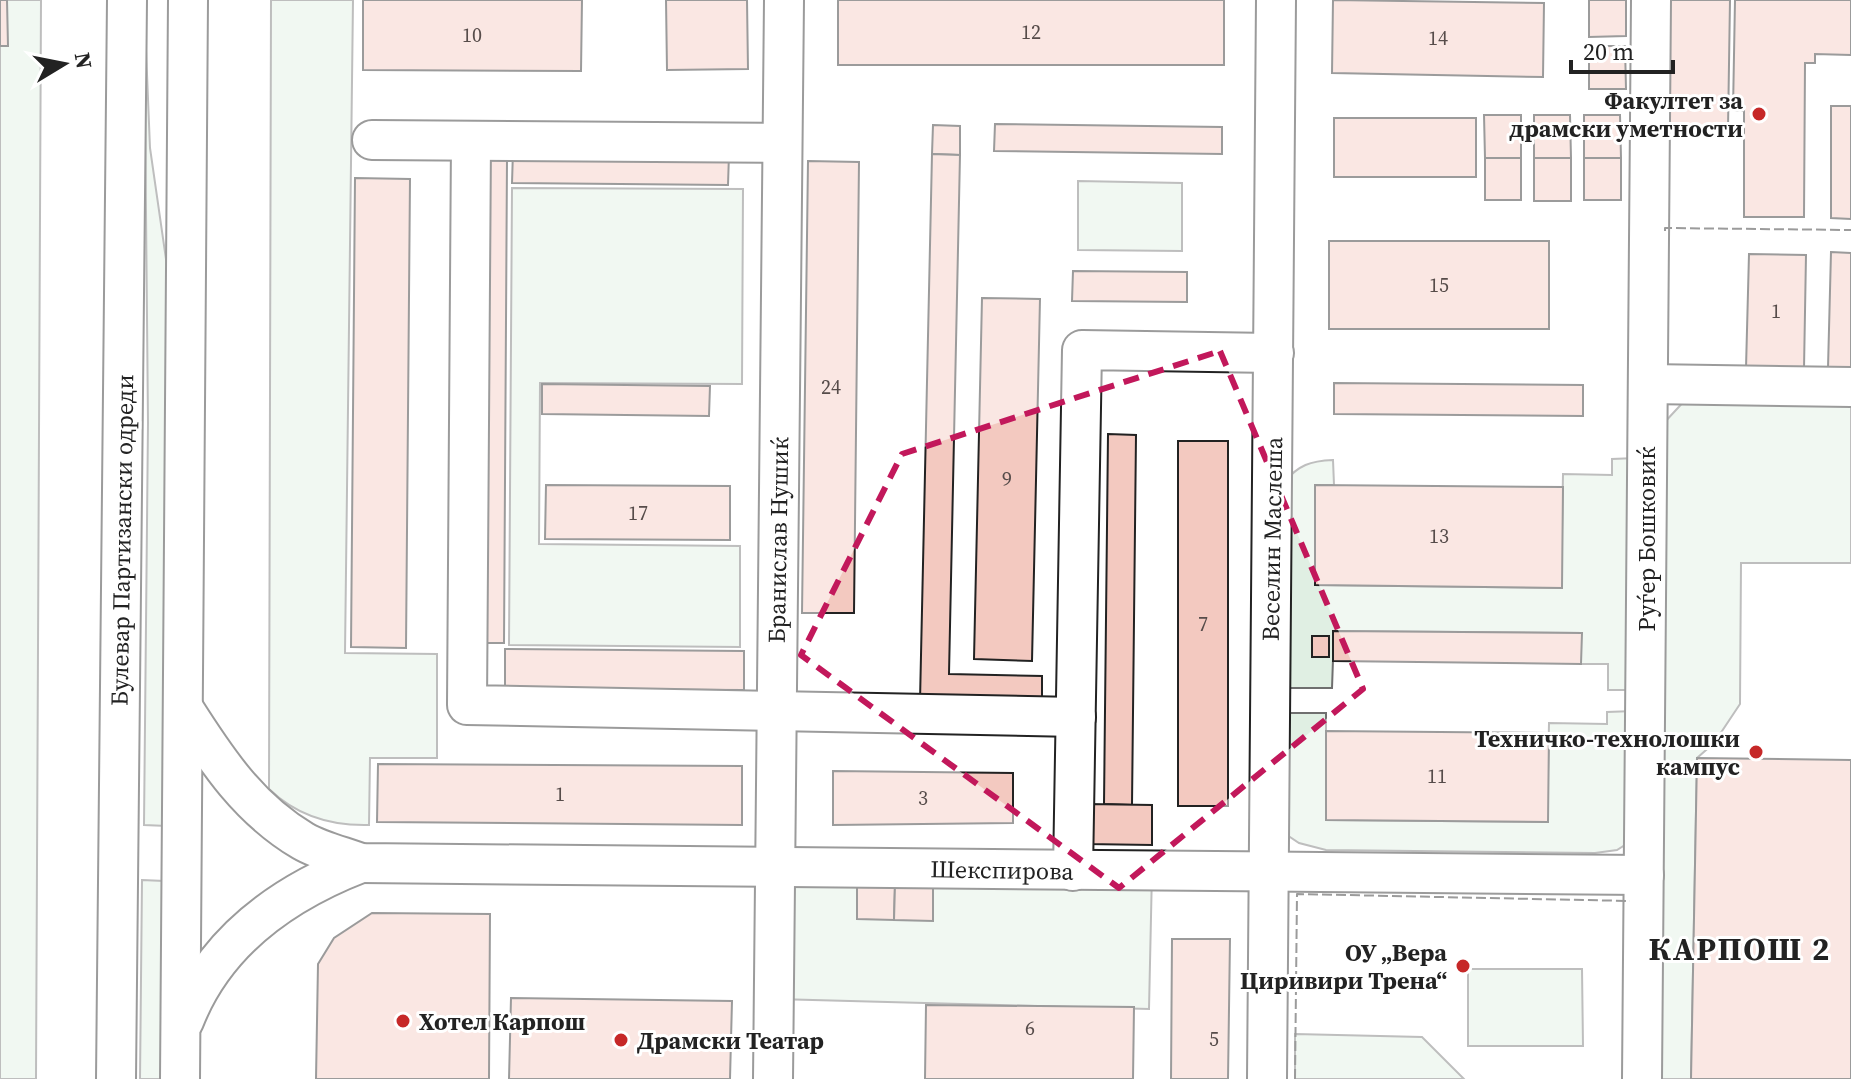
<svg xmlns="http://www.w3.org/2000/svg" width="1851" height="1079" viewBox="0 0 1851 1079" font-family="'Source Serif 4',serif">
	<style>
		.green { fill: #e0efe3; stroke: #6f6f6f; stroke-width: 2 }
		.building { fill: #f3c9c0; stroke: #222; stroke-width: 2 }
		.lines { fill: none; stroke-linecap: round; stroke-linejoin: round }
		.minor-casing { stroke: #222; stroke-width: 42 }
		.minor { stroke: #fff; stroke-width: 38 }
		.fence { stroke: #222; stroke-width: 2; stroke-dasharray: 10 4; stroke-linecap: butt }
		.marked { fill: none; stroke: #c2185b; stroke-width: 6; stroke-dasharray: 16 10; stroke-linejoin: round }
		.poi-dot { fill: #c62828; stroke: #fff; stroke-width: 3 }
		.labels { text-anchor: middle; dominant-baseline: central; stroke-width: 6; stroke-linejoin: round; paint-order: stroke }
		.number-label { font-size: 20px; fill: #564c4a }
		.poi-label { font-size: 24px; font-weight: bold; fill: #222; stroke: #fff; text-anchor: end }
		.street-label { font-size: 24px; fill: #222; stroke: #fff }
		.district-label { font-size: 32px; font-weight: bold; letter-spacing: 2px; fill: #222; stroke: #fff }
	</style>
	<rect width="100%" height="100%" fill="#fff"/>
	<g class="green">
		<path d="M0 0H41L36 1079H0Z"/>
		<path d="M144 0 150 148 168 273 167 826 144 825 148 423Z"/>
		<path d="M271 0H353L345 653 437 654V758H370L369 825C331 826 297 816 269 789Z"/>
		<path d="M1078 181 1182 183V251L1078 250Z"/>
		<path d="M512 188 743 189 742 384 540 383 539 544 740 546V647L509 645Z"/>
		<path d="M1688 397 1851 401V563H1741L1740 704 1714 743 1697 758 1691 1079H1657L1663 424Z"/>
		<path d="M1636 458 1634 690H1608V664H1581V633L1334 631 1332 688H1281L1284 482C1299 465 1310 461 1333 460L1334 485H1315V585L1561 588 1563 474 1612 475V459Z"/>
		<path d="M1634 711 1628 843 1617 850 1595 853 1326 850 1299 843 1287 835 1281 713H1326V820L1547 822 1549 723 1607 724V712Z"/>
		<path d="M775 867 1152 871 1149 1009 776 999Z"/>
		<path d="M142 880 164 881 161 1079H140Z"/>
		<path d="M1468 969H1582L1583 1046H1468Z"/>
		<path d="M1295 1034 1422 1037 1464 1079H1295Z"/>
	</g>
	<g class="building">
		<path d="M0 0H7L8 46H0Z"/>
		<path d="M363 0H582L581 71 363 70Z"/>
		<path d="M666 0H747L748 69 667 70Z"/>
		<rect x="838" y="0" width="386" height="65"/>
		<path d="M1333 0 1544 3 1543 77 1332 73Z"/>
		<path d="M1589 0H1626V36L1589 37Z"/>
		<path d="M1669 0H1730L1728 129H1668Z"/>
		<path d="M1735 0H1851V55L1815 54V63H1805L1804 217H1744V111L1733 110Z"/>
		<path d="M1589 46H1625L1626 89H1589Z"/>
		<path d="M1831 106H1851V219L1831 218Z"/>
		<path d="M1484 115H1521V158H1485Z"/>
		<path d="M1534 115H1570L1571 158H1534Z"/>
		<path d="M1584 115H1620L1621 158H1584Z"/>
		<rect x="1334" y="118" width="142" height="59"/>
		<path d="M995 124 1222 127V154L994 151Z"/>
		<path d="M933 125 960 126V155L932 154Z"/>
		<path d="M513 151 729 154 728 185 512 183Z"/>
		<path d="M932 154 960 155 949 674 1042 676V704L920 701Z"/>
		<rect x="1485" y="158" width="36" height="42"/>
		<rect x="1534" y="158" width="37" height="43"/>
		<rect x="1584" y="158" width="37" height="42"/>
		<path d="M478 160H507L504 643H475Z"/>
		<path d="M808 161 859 162 854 613H802Z"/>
		<path d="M355 178 410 179 406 648 351 647Z"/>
		<rect x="1329" y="241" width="220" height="88"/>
		<path d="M1831 252 1851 253V368H1828Z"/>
		<path d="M1749 254 1806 255 1804 369 1746 368Z"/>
		<path d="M1073 271 1187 272V302L1072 301Z"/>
		<path d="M982 298 1040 299 1032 661 974 659Z"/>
		<path d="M1334 383 1583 385V416L1334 414Z"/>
		<path d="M542 384 710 386 709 416 542 414Z"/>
		<path d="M1108 434 1136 435 1132 805 1104 804Z"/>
		<rect x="1178" y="441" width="50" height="365"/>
		<path d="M546 485 730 486V540L545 539Z"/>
		<path d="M1315 485 1563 487 1562 588 1315 585Z"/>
		<path d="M1333 631 1582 633 1581 664 1333 661Z"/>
		<rect x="1312" y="636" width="17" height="21"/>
		<path d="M505 649 744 651V690L505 689Z"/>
		<path d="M1326 731 1549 733 1548 822 1326 820Z"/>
		<path d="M1697 758 1851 760V1079H1691Z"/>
		<path d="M378 764 742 766V825L377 822Z"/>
		<path d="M833 771 1013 773V823L833 825Z"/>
		<path d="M1087 804 1152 805V845L1086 844Z"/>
		<path d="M857 883 895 884 894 920 857 919Z"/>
		<path d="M895 884 933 886V921L894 920Z"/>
		<path d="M372 913 490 914 489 1079H316L318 964 334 938Z"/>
		<path d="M1172 939H1230L1228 1079H1171Z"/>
		<path d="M511 998 732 1001 730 1079H509Z"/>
		<path d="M926 1005 1134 1007 1133 1079H925Z"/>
	</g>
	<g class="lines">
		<g class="minor-casing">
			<g id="minor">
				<path d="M372 140 782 143"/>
				<path d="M471 141 467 705 1076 717"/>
				<path d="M1648 384 1851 387"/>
				<path d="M184 709C217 761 249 809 303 841 320 851 342 856 361 863L1644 875"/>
				<path d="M1073 871 1082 350 1274 353"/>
				<path d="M184 1021C215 941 283 893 361 863"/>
				<path d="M116 1079 127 0"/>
				<path d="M180 1079 188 0"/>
				<path d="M773 1079 784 0"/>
				<path d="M1267 1079 1276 0"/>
				<path d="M1642 1079 1651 0"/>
			</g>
		</g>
		<use href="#minor" class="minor"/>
		<g class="fence">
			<path d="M1665 231V228L1851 230"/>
			<path d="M1295 1079 1297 894 1630 901"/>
		</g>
	</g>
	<path d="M0 0H1851V1079H0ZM1220 351 1363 689 1119 888 801 655 902 454Z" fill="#fff" fill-opacity=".55" fill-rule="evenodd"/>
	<path class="marked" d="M1220 351 1363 689 1119 888 801 655 902 454Z"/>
	<g class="poi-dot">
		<circle cx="1759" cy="114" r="8"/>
		<circle cx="1756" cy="752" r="8"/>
		<circle cx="1463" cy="966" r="8"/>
		<circle cx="403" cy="1021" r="8"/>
		<circle cx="621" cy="1040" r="8"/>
	</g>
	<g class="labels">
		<g class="number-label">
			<text x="1031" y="32">12</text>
			<text x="472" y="35">10</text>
			<text x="1438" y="38">14</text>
			<text x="1439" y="285">15</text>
			<text x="1776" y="311">1</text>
			<text x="831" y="387">24</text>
			<text x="1007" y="479">9</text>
			<text x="638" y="513">17</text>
			<text x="1439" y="536">13</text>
			<text x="1203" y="624">7</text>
			<text x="1437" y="776">11</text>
			<text x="560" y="794">1</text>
			<text x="923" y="798">3</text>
			<text x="1030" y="1028">6</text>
			<text x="1214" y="1039">5</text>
		</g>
		<g class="poi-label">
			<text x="1743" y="100">Факултет за<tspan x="1743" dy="28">драмски уметности</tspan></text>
			<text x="1740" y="738">Техничко-технолошки<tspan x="1740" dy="28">кампус</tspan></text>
			<text x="1447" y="952">ОУ „Вера<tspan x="1447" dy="28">Циривири Трена“</tspan></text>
			<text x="419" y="1021" text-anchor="start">Хотел Карпош</text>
			<text x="637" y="1040" text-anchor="start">Драмски Театар</text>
		</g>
		<g class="street-label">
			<text transform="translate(1272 539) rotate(-89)">Веселин Маслеша</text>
			<text transform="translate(1646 539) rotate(-90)">Руѓер Бошковиќ</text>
			<text transform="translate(122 540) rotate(-89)">Булевар Партизански одреди</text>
			<text transform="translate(778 540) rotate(-89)">Бранислав Нушиќ</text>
			<text transform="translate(1002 870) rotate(1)">Шекспирова</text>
		</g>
		<g class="district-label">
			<text x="1740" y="949">КАРПОШ 2</text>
		</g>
	</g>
	<g transform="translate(64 64) rotate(80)" stroke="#ffffff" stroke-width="6" paint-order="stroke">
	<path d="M0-6L14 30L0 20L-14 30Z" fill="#222222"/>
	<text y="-12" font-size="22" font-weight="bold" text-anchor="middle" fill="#222222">N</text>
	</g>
	<path d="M1571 60v12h102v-12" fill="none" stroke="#222222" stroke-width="4"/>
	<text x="1583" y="60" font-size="24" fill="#222222" stroke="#ffffff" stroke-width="6" paint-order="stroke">20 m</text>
</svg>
